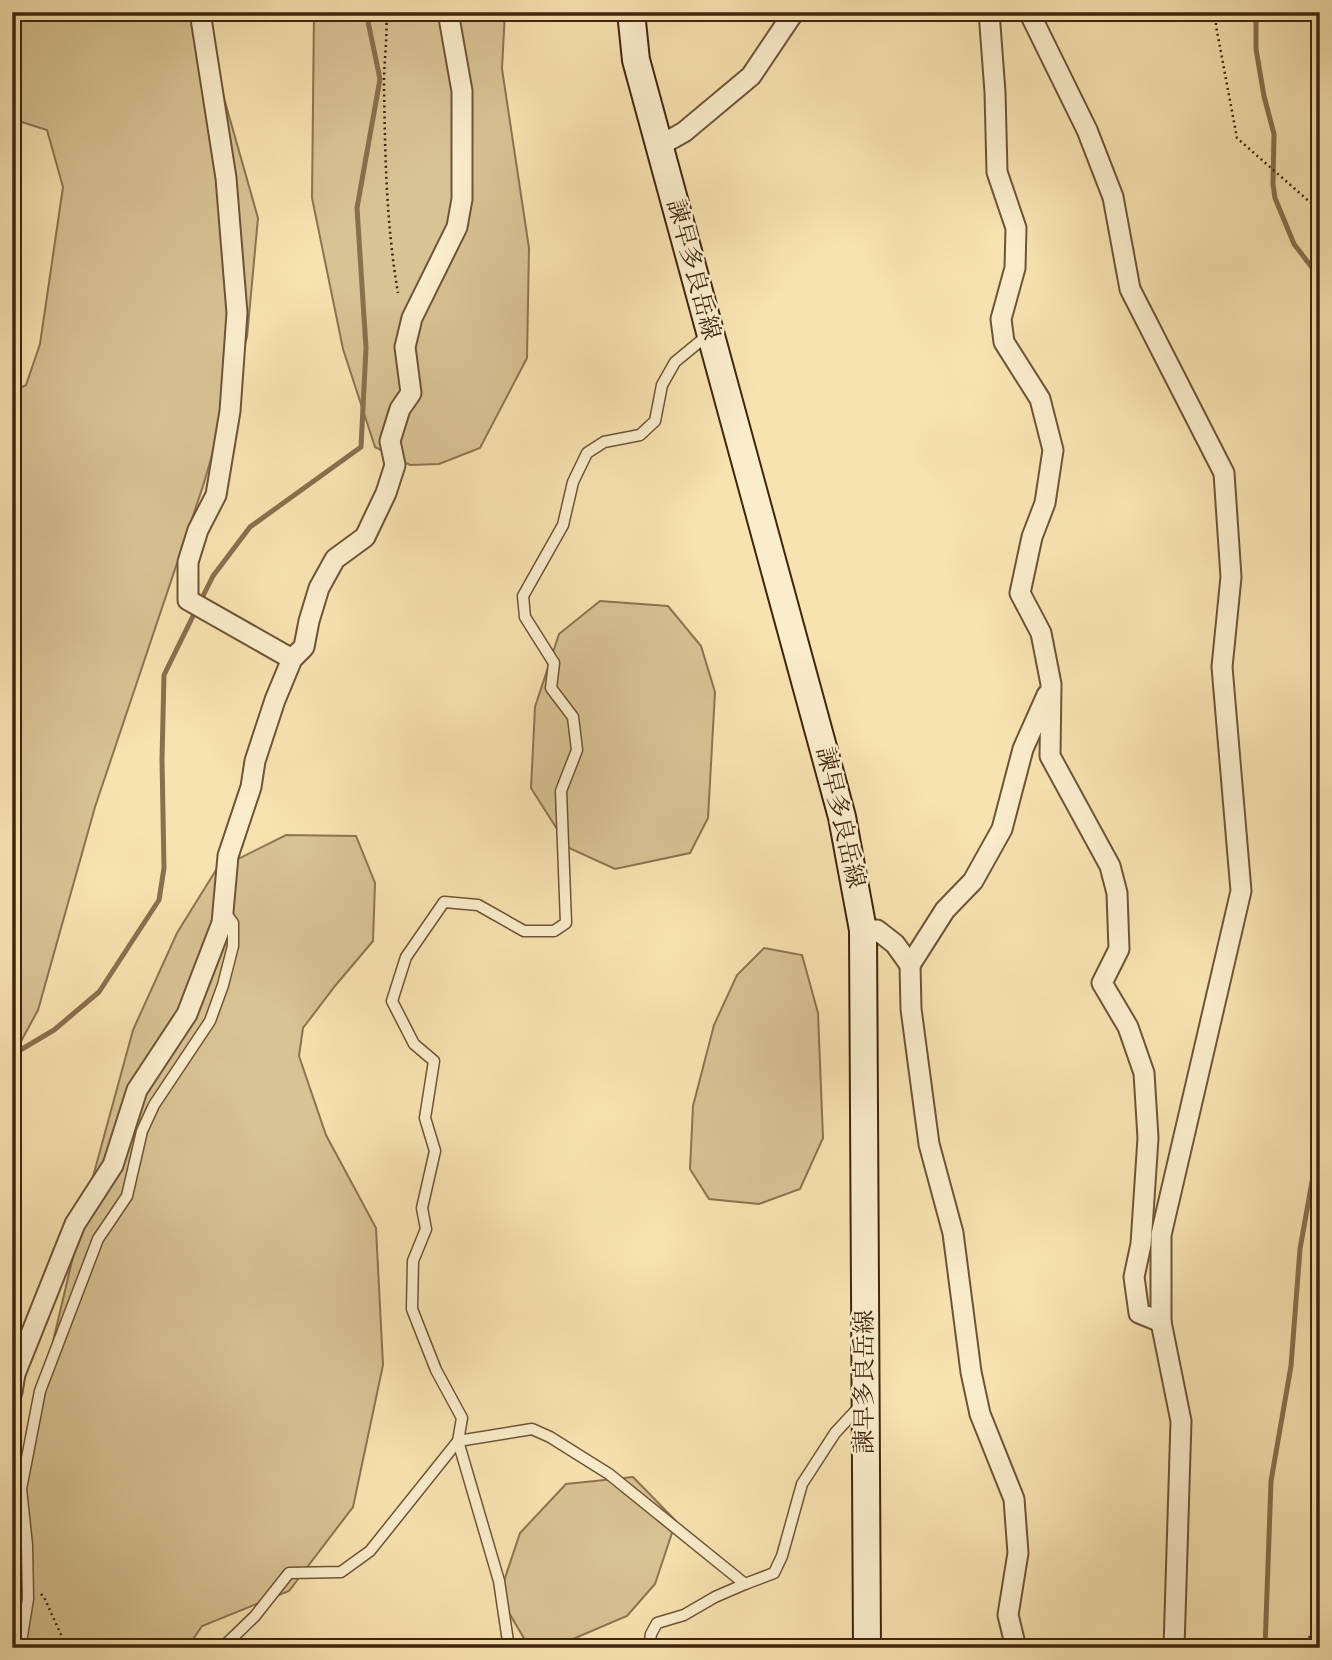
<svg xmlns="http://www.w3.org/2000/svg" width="1332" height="1660" viewBox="0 0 1332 1660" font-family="Vollkorn,'Noto Serif JP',serif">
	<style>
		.green { fill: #d8c394; stroke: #8c7451; stroke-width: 2 }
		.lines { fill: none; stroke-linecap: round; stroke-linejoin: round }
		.stream { stroke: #89704e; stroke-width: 5 }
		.lane-casing { stroke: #6e5436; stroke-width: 13 }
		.street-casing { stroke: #6e5436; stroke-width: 23 }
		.secondary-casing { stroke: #40250e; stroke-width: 30 }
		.path { stroke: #40250e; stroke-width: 2.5; stroke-dasharray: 2 3.5; stroke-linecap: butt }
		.lane { stroke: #faedcc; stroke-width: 10 }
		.street { stroke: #faedcc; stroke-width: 19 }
		.secondary { stroke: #faedcc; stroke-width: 26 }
		.labels { text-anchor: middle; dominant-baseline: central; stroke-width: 5; stroke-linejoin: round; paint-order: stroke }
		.street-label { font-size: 24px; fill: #40250e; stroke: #faedcc }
	</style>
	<rect width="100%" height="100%" fill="#f7e3b0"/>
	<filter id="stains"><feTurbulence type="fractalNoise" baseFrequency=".00286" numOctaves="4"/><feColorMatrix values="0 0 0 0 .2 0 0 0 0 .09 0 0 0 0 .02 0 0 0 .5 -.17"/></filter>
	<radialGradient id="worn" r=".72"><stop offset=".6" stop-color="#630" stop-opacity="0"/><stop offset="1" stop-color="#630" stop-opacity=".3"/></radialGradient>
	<g class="green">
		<path d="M12 12H195L212 56 258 218 247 337 203 486 95 807 38 1010 12 1058V392L26 385 40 344 63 187 47 130 12 119Z"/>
		<path d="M314 12H505L502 69 529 248 527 358 480 448 439 464 410 465 375 447 343 349 312 198Z"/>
		<path d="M600 601 668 606 701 646 715 692 708 818 690 853 615 869 569 848 531 788 535 707 559 634Z"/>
		<path d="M286 835 356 836 375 883 373 941 335 986 303 1028 299 1056 326 1135 376 1228 383 1365 353 1507 289 1591 202 1626 187 1648H12V1515L85 1206 133 1030 177 933 216 870Z"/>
		<path d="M764 948 802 955 818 1013 823 1138 800 1189 759 1204 709 1199 690 1169 693 1106 714 1025 737 975Z"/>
		<path d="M633 1477 676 1521 655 1584 627 1616 566 1642 525 1640 499 1596 520 1533 566 1484Z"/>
	</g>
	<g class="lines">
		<g class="stream">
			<path d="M1256 12V49L1264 96 1274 134 1273 184 1275 198 1294 244 1320 278"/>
			<path d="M200 602 213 576 250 527 361 447 366 348 357 208 380 79 366 12"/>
			<path d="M12 1055 54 1030 99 992 159 900 164 868 162 759 164 675 196 610"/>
			<path d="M1265 1648 1271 1481 1291 1366 1300 1249 1313 1176 1320 1154"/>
		</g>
		<g class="lane-casing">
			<g id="lane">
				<path d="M20 1648 28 1599 27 1545 21 1489 40 1391 98 1239 127 1196 142 1131 154 1105 210 1021 223 985 233 946V923L224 911"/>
				<path d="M222 1648 255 1616 289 1573 341 1572 370 1551 458 1441 532 1429 550 1437 609 1474 745 1584 774 1573 782 1556 802 1484 835 1433 861 1405"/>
				<path d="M509 1648 499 1581 458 1441 462 1418 436 1370 412 1309 413 1261 426 1229 422 1208 435 1151 425 1118 434 1061 414 1044 392 1001 406 957 444 902 478 905 524 931H554L566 923 561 791 577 750 573 717 551 688 554 663 525 617 523 596 563 525 573 482 587 453 604 442 640 435 655 421 662 385 675 362 709 334"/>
				<path d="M649 1648 651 1634 657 1623 684 1615 715 1597 745 1584"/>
			</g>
		</g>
		<g class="street-casing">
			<g id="street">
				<path d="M200 12 226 178 237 313 230 411 216 495 198 530 188 562V600L292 659"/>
				<path d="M989 12 995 92 997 172 1016 228 1015 268 1001 319 1004 342 1040 399 1053 450 1045 503 1032 537 1020 593 1041 633 1051 684 1050 756 1110 866 1117 893 1119 949 1102 983 1128 1027 1144 1073 1148 1138 1141 1244 1134 1277 1139 1313 1161 1322"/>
				<path d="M1029 12 1087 130 1113 197 1130 289 1224 473 1231 577 1222 667 1241 891 1161 1235V1322L1181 1421 1174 1648"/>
				<path d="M659 146 684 132 751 76 794 12"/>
				<path d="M863 930H877L895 944 910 965 945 910 973 881 1002 829 1023 749 1047 695"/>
				<path d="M910 965 911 1009 929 1144 953 1233 971 1372 980 1414 1014 1499 1018 1553 1008 1615 1016 1648"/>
				<path d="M12 1392 15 1374 75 1224 113 1165 137 1090 187 1014 222 923 228 856 251 787 255 761 275 700 292 659 304 647 309 621 319 588 335 559 365 537 386 493 395 465 390 441 400 409 411 393 405 347 412 318 457 227 462 199V91L448 12"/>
			</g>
		</g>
		<g class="secondary-casing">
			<path id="secondary" d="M631 12 636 60 842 817 863 930 867 1648"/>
		</g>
		<g class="path">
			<path d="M386 12C388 34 384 60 384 83 385 153 386 223 398 293"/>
			<path d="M1216 12V26L1237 138 1320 211"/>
			<path d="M1320 1350V1371"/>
			<path d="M41 1594 44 1597 67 1648"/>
			<path d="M1305 1648 1320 1611"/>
		</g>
		<use href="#lane" class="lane"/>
		<use href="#street" class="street"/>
		<use href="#secondary" class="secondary"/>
	</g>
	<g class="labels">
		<g class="street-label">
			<text transform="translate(692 270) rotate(75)">諫早多良岳線</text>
			<text transform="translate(839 818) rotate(77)">諫早多良岳線</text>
			<text transform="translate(866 1382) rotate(-90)">諫早多良岳線</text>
		</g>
	</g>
	<rect width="1332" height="1660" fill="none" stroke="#f7e3b0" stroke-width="42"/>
	<rect x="14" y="14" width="1304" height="1632" fill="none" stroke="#40250e" stroke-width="3.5"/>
	<rect x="21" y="21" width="1290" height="1618" fill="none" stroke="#40250e" stroke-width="2"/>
	<rect width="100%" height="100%" filter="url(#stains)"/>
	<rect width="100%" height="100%" fill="url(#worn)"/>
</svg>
